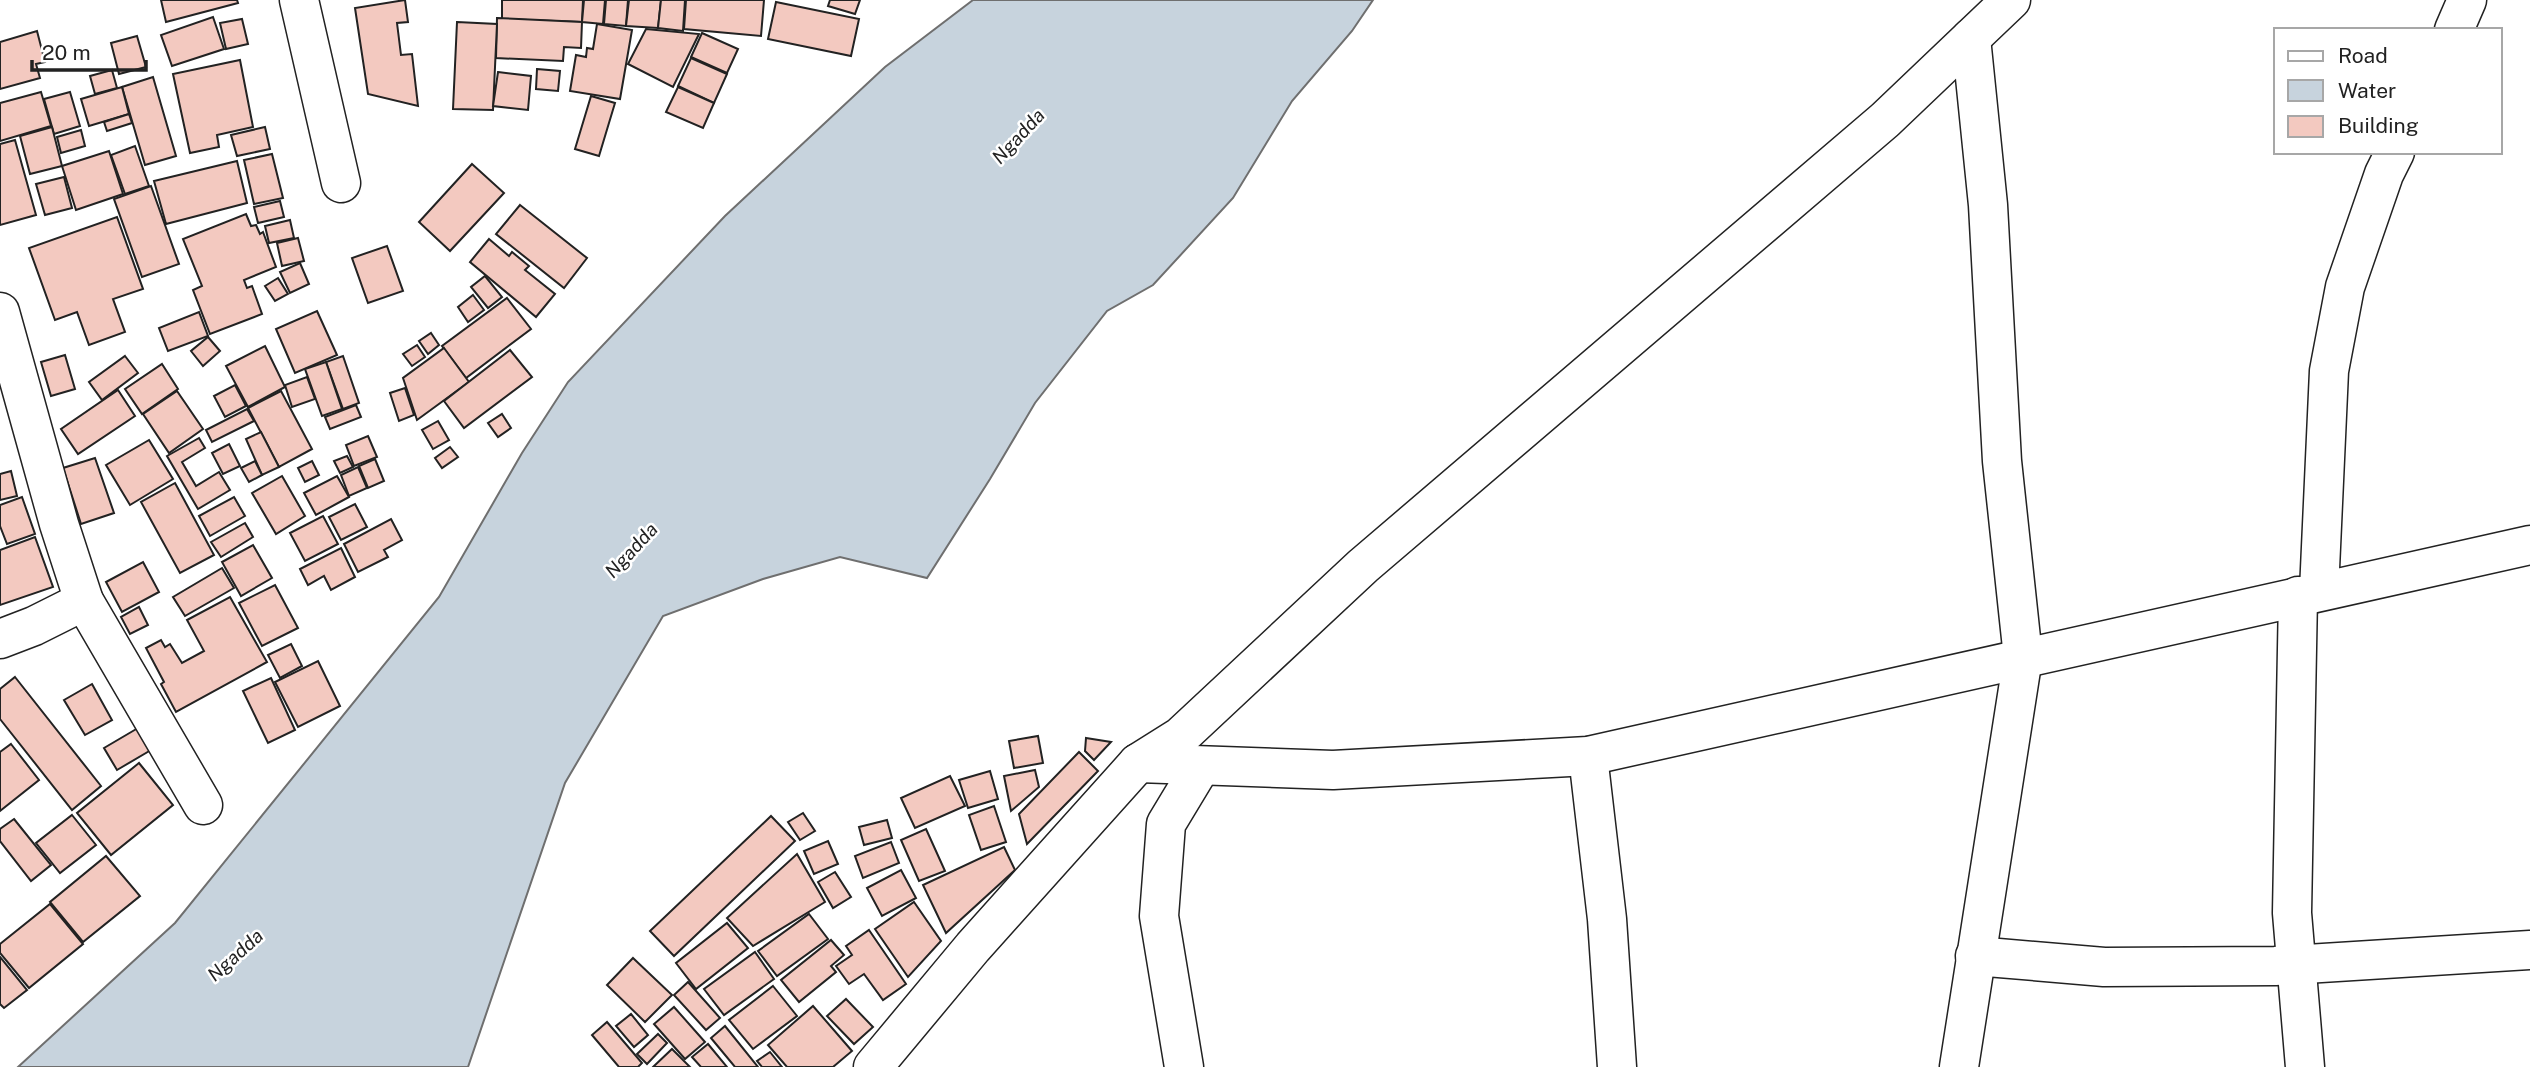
<svg xmlns="http://www.w3.org/2000/svg" width="2530" height="1067" viewBox="0 0 2530 1067" font-family="'Public Sans',sans-serif">
	<style>
		.water { fill: #c7d3dd; stroke: #6f6f6f; stroke-width: 2 }
		.building { fill: #f3c9c0; stroke: #222; stroke-width: 2 }
		.lines { fill: none; stroke-linecap: round; stroke-linejoin: round }
		.minor-casing { stroke: #222; stroke-width: 41 }
		.minor { stroke: #fff; stroke-width: 38 }
		.labels { text-anchor: middle; dominant-baseline: central; stroke-width: 5; stroke-linejoin: round; paint-order: stroke }
		.water-label { font-size: 19px; font-style: italic; fill: #222; stroke: #fff }
	</style>
	<rect width="100%" height="100%" fill="#fff"/>
	<path class="water" d="M973 0H1373L1352 31 1292 101 1233 198 1153 285 1107 311 1035 403 990 479 927 578 840 557 763 579 663 616 565 783 468 1067H18L175 923 439 597 522 453 568 382 725 216 885 67Z"/>
	<g class="building">
		<path d="M161 0H237L238 3 166 22Z"/>
		<path d="M405 0 408 22 397 23 401 55 412 54 418 106 368 94 355 8Z"/>
		<path d="M502 0H583L582 22 502 19Z"/>
		<path d="M584 0H605L603 24 582 22Z"/>
		<path d="M606 0H628L626 26 604 24Z"/>
		<path d="M629 0H661L658 28 626 26Z"/>
		<path d="M661 0H685L683 31 658 28Z"/>
		<path d="M686 0H764L761 36 684 29Z"/>
		<path d="M830 0H860L855 14 828 6Z"/>
		<path d="M776 2 859 19 851 56 768 39Z"/>
		<path d="M213 17 224 49 172 66 161 35Z"/>
		<path d="M497 18 582 22 581 48 564 47 563 61 496 58Z"/>
		<path d="M242 19 248 44 226 49 220 23Z"/>
		<path d="M457 22 497 24 493 110 453 109Z"/>
		<path d="M597 24 632 30 620 99 570 91 576 55 586 57 587 48 593 49Z"/>
		<path d="M646 29 699 34 673 87 628 64Z"/>
		<path d="M37 31 45 62 36 64 40 78 0 89V42Z"/>
		<path d="M702 33 738 49 727 73 691 57Z"/>
		<path d="M137 36 146 67 119 74 111 43Z"/>
		<path d="M691 58 727 74 714 103 678 86Z"/>
		<path d="M240 60 253 127 217 135 219 147 190 153 173 74Z"/>
		<path d="M537 69 560 71 558 91 536 89Z"/>
		<path d="M112 70 117 88 95 94 90 76Z"/>
		<path d="M498 72 531 76 528 110 493 106Z"/>
		<path d="M153 77 176 156 145 165 122 87Z"/>
		<path d="M122 87 129 114 89 126 81 99Z"/>
		<path d="M678 87 714 103 703 128 666 112Z"/>
		<path d="M41 92 51 126 0 141V103Z"/>
		<path d="M70 92 80 126 54 134 44 99Z"/>
		<path d="M591 96 615 103 599 156 575 149Z"/>
		<path d="M129 114 132 123 107 131 104 122Z"/>
		<path d="M52 127 62 166 30 174 20 136Z"/>
		<path d="M265 127 270 149 237 156 231 135Z"/>
		<path d="M81 130 85 146 61 153 57 137Z"/>
		<path d="M15 140 36 215 0 225V144Z"/>
		<path d="M135 146 149 186 125 194 111 155Z"/>
		<path d="M109 151 123 194 76 210 62 166Z"/>
		<path d="M272 154 283 198 254 204 244 160Z"/>
		<path d="M237 161 247 203 166 224 154 181Z"/>
		<path d="M472 164 504 193 450 251 419 222Z"/>
		<path d="M64 177 72 208 45 215 36 184Z"/>
		<path d="M151 186 179 264 142 277 114 199Z"/>
		<path d="M280 201 284 217 258 223 254 207Z"/>
		<path d="M520 205 587 258 564 288 496 234Z"/>
		<path d="M246 214 251 226 256 225 260 234 263 232 276 267 244 280 247 288 252 286 262 314 210 334 193 290 202 286 183 239Z"/>
		<path d="M117 217 143 289 113 299 125 332 89 345 77 312 55 320 29 248Z"/>
		<path d="M290 220 294 238 269 243 265 226Z"/>
		<path d="M298 238 304 261 282 266 277 243Z"/>
		<path d="M489 239 509 256 512 252 529 266 525 270 555 294 536 317 470 262Z"/>
		<path d="M387 246 403 291 368 303 352 258Z"/>
		<path d="M300 263 309 284 290 293 280 272Z"/>
		<path d="M485 276 502 297 488 308 471 287Z"/>
		<path d="M278 278 288 294 275 301 265 286Z"/>
		<path d="M473 295 484 310 468 322 458 307Z"/>
		<path d="M507 298 531 329 466 378 442 346Z"/>
		<path d="M317 311 337 355 295 373 276 329Z"/>
		<path d="M199 312 208 336 168 351 159 328Z"/>
		<path d="M431 333 439 345 428 354 419 341Z"/>
		<path d="M208 337 220 351 203 366 191 351Z"/>
		<path d="M417 345 425 357 412 366 403 354Z"/>
		<path d="M265 346 285 387 248 407 226 366Z"/>
		<path d="M444 348 469 382 417 420 403 378Z"/>
		<path d="M510 350 532 377 464 428 444 401Z"/>
		<path d="M65 355 75 389 51 396 41 362Z"/>
		<path d="M125 356 138 373 102 400 89 382Z"/>
		<path d="M343 356 359 403 343 409 326 362Z"/>
		<path d="M326 362 342 409 322 416 305 369Z"/>
		<path d="M162 364 178 389 142 414 125 389Z"/>
		<path d="M307 377 315 399 292 407 285 385Z"/>
		<path d="M235 385 246 406 225 417 214 396Z"/>
		<path d="M405 388 414 415 399 421 390 393Z"/>
		<path d="M118 390 135 416 78 454 61 429Z"/>
		<path d="M177 391 203 429 169 453 143 414Z"/>
		<path d="M281 391 312 449 279 467 248 408Z"/>
		<path d="M356 405 361 417 330 429 325 417Z"/>
		<path d="M247 409 254 421 212 442 206 430Z"/>
		<path d="M502 414 511 428 498 437 488 423Z"/>
		<path d="M438 421 449 440 433 449 422 430Z"/>
		<path d="M261 432 279 467 262 475 246 439Z"/>
		<path d="M368 436 377 457 354 466 346 445Z"/>
		<path d="M199 438 205 448 182 462 196 486 219 472 230 490 198 509 167 456Z"/>
		<path d="M149 440 173 479 130 505 106 465Z"/>
		<path d="M229 444 240 466 223 474 212 453Z"/>
		<path d="M450 447 458 457 442 468 435 458Z"/>
		<path d="M347 456 353 467 340 473 334 461Z"/>
		<path d="M95 458 114 513 81 524 63 468Z"/>
		<path d="M375 459 384 481 368 488 359 466Z"/>
		<path d="M255 461 262 475 249 482 241 468Z"/>
		<path d="M312 461 319 475 305 482 298 468Z"/>
		<path d="M358 467 367 488 349 496 341 475Z"/>
		<path d="M11 471 17 496 0 500V474Z"/>
		<path d="M282 476 305 516 276 534 252 493Z"/>
		<path d="M337 476 349 497 316 515 304 493Z"/>
		<path d="M175 483 214 555 180 573 141 502Z"/>
		<path d="M22 497 35 534 7 544 0 526V505Z"/>
		<path d="M234 497 245 516 210 536 199 516Z"/>
		<path d="M355 504 367 527 341 540 329 517Z"/>
		<path d="M323 516 338 544 305 561 290 533Z"/>
		<path d="M391 519 402 540 384 550 388 557 358 572 344 544Z"/>
		<path d="M245 523 253 537 221 557 211 542Z"/>
		<path d="M35 537 53 587 0 605V550Z"/>
		<path d="M253 545 272 578 241 596 222 562Z"/>
		<path d="M341 548 355 577 331 590 324 576 308 585 300 569Z"/>
		<path d="M143 562 159 592 122 612 106 582Z"/>
		<path d="M222 568 234 588 185 616 173 597Z"/>
		<path d="M275 585 298 628 262 646 239 603Z"/>
		<path d="M230 597 267 662 176 712 161 684 164 682 146 648 161 640 165 647 170 644 182 663 204 651 187 620Z"/>
		<path d="M139 607 148 625 130 634 121 617Z"/>
		<path d="M291 644 302 666 280 678 268 655Z"/>
		<path d="M318 661 340 706 298 727 275 682Z"/>
		<path d="M15 677 101 786 72 810 0 719V689Z"/>
		<path d="M271 678 295 730 268 743 243 691Z"/>
		<path d="M92 684 112 720 85 735 64 700Z"/>
		<path d="M138 728 151 750 117 770 104 748Z"/>
		<path d="M1038 736 1043 763 1014 768 1009 741Z"/>
		<path d="M1086 738 1111 742 1094 760 1085 751Z"/>
		<path d="M11 744 39 780 0 811V752Z"/>
		<path d="M1079 752 1098 771 1027 844 1019 814Z"/>
		<path d="M139 763 173 805 111 855 77 813Z"/>
		<path d="M1035 770 1039 787 1011 811 1004 776Z"/>
		<path d="M990 771 998 799 968 808 959 780Z"/>
		<path d="M950 776 965 806 915 828 901 798Z"/>
		<path d="M994 806 1006 842 981 850 969 815Z"/>
		<path d="M803 813 815 831 800 840 788 822Z"/>
		<path d="M72 815 96 845 60 873 36 843Z"/>
		<path d="M771 816 795 841 674 956 650 931Z"/>
		<path d="M14 819 51 865 31 881 0 841V829Z"/>
		<path d="M887 820 892 838 864 845 859 827Z"/>
		<path d="M926 829 945 871 919 881 901 840Z"/>
		<path d="M828 841 838 864 814 874 804 851Z"/>
		<path d="M891 842 899 863 863 878 855 856Z"/>
		<path d="M1004 847 1015 870 946 933 923 885Z"/>
		<path d="M797 854 825 902 753 946 727 918Z"/>
		<path d="M106 856 140 896 83 942 50 902Z"/>
		<path d="M901 870 916 898 882 916 867 888Z"/>
		<path d="M835 872 851 897 833 908 818 882Z"/>
		<path d="M914 902 941 941 908 977 875 929Z"/>
		<path d="M50 904 83 944 29 988 0 953V944Z"/>
		<path d="M809 914 828 939 777 976 758 951Z"/>
		<path d="M727 923 748 948 696 989 676 963Z"/>
		<path d="M869 930 906 984 883 1000 864 974 849 984 836 966 852 955 846 946Z"/>
		<path d="M831 940 844 955 831 966 836 972 799 1002 781 980Z"/>
		<path d="M755 952 774 979 724 1015 704 989Z"/>
		<path d="M0 957 27 990 4 1008 0 1004Z"/>
		<path d="M633 958 672 995 645 1022 607 985Z"/>
		<path d="M688 982 720 1018 706 1030 674 995Z"/>
		<path d="M773 986 797 1016 753 1049 729 1020Z"/>
		<path d="M846 999 873 1027 854 1044 827 1016Z"/>
		<path d="M813 1006 852 1051 833 1067H787L768 1045Z"/>
		<path d="M674 1007 705 1042 685 1059 654 1024Z"/>
		<path d="M631 1014 648 1035 634 1047 616 1026Z"/>
		<path d="M607 1022 642 1063 638 1067H619L592 1035Z"/>
		<path d="M725 1026 758 1067H735L711 1038Z"/>
		<path d="M658 1034 667 1043 647 1064 637 1054Z"/>
		<path d="M708 1044 727 1067H701L692 1057Z"/>
		<path d="M672 1049 690 1067H653Z"/>
		<path d="M770 1052 782 1067H762L757 1061Z"/>
	</g>
	<g class="lines">
		<g class="minor-casing">
			<g id="minor">
				<path d="M299 0 341 183"/>
				<path d="M2454 30 2467 0"/>
				<path d="M0 312 59 524 84 601 203 805"/>
				<path d="M2319 591 2329 371 2345 287 2384 174 2395 152"/>
				<path d="M2298 596 2292 913 2305 1067"/>
				<path d="M0 639 34 626 84 601"/>
				<path d="M1588 756 1607 919 1617 1067"/>
				<path d="M1138 763 1333 770 1588 756 2530 545"/>
				<path d="M1975 956 2104 967 2275 966 2530 950"/>
				<path d="M873 1067 973 947 1138 763 1181 736 1363 566 1885 120 2011 0"/>
				<path d="M1184 1067 1159 916 1166 824 1201 766"/>
				<path d="M1959 1067 2023 657 2002 461 1988 205 1971 38"/>
			</g>
		</g>
		<use href="#minor" class="minor"/>
	</g>
	<g class="labels">
		<g class="water-label">
			<text transform="translate(1018 136) rotate(-47)">Ngadda</text>
			<text transform="translate(631 550) rotate(-47)">Ngadda</text>
			<text transform="translate(235 955) rotate(-42)">Ngadda</text>
		</g>
	</g>
	<rect x="2274" y="28" width="228" height="126" fill="#ffffff" stroke="#a7a7a7" stroke-width="2"/>
	<rect x="2288" y="51" width="35" height="10" fill="#ffffff" stroke="#a7a7a7" stroke-width="2"/>
	<text x="2338" y="63" font-size="21" fill="#222222">Road</text>
	<rect x="2288" y="80" width="35" height="21" fill="#c7d3dd" stroke="#a7a7a7" stroke-width="2"/>
	<text x="2338" y="98" font-size="21" fill="#222222">Water</text>
	<rect x="2288" y="116" width="35" height="21" fill="#f3c9c0" stroke="#a7a7a7" stroke-width="2"/>
	<text x="2338" y="133" font-size="21" fill="#222222">Building</text>
	<path d="M32 60v10h114v-10" fill="none" stroke="#222222" stroke-width="3.5"/>
	<text x="42" y="60" font-size="21" fill="#222222" stroke="#ffffff" stroke-width="5" paint-order="stroke">20 m</text>
</svg>
